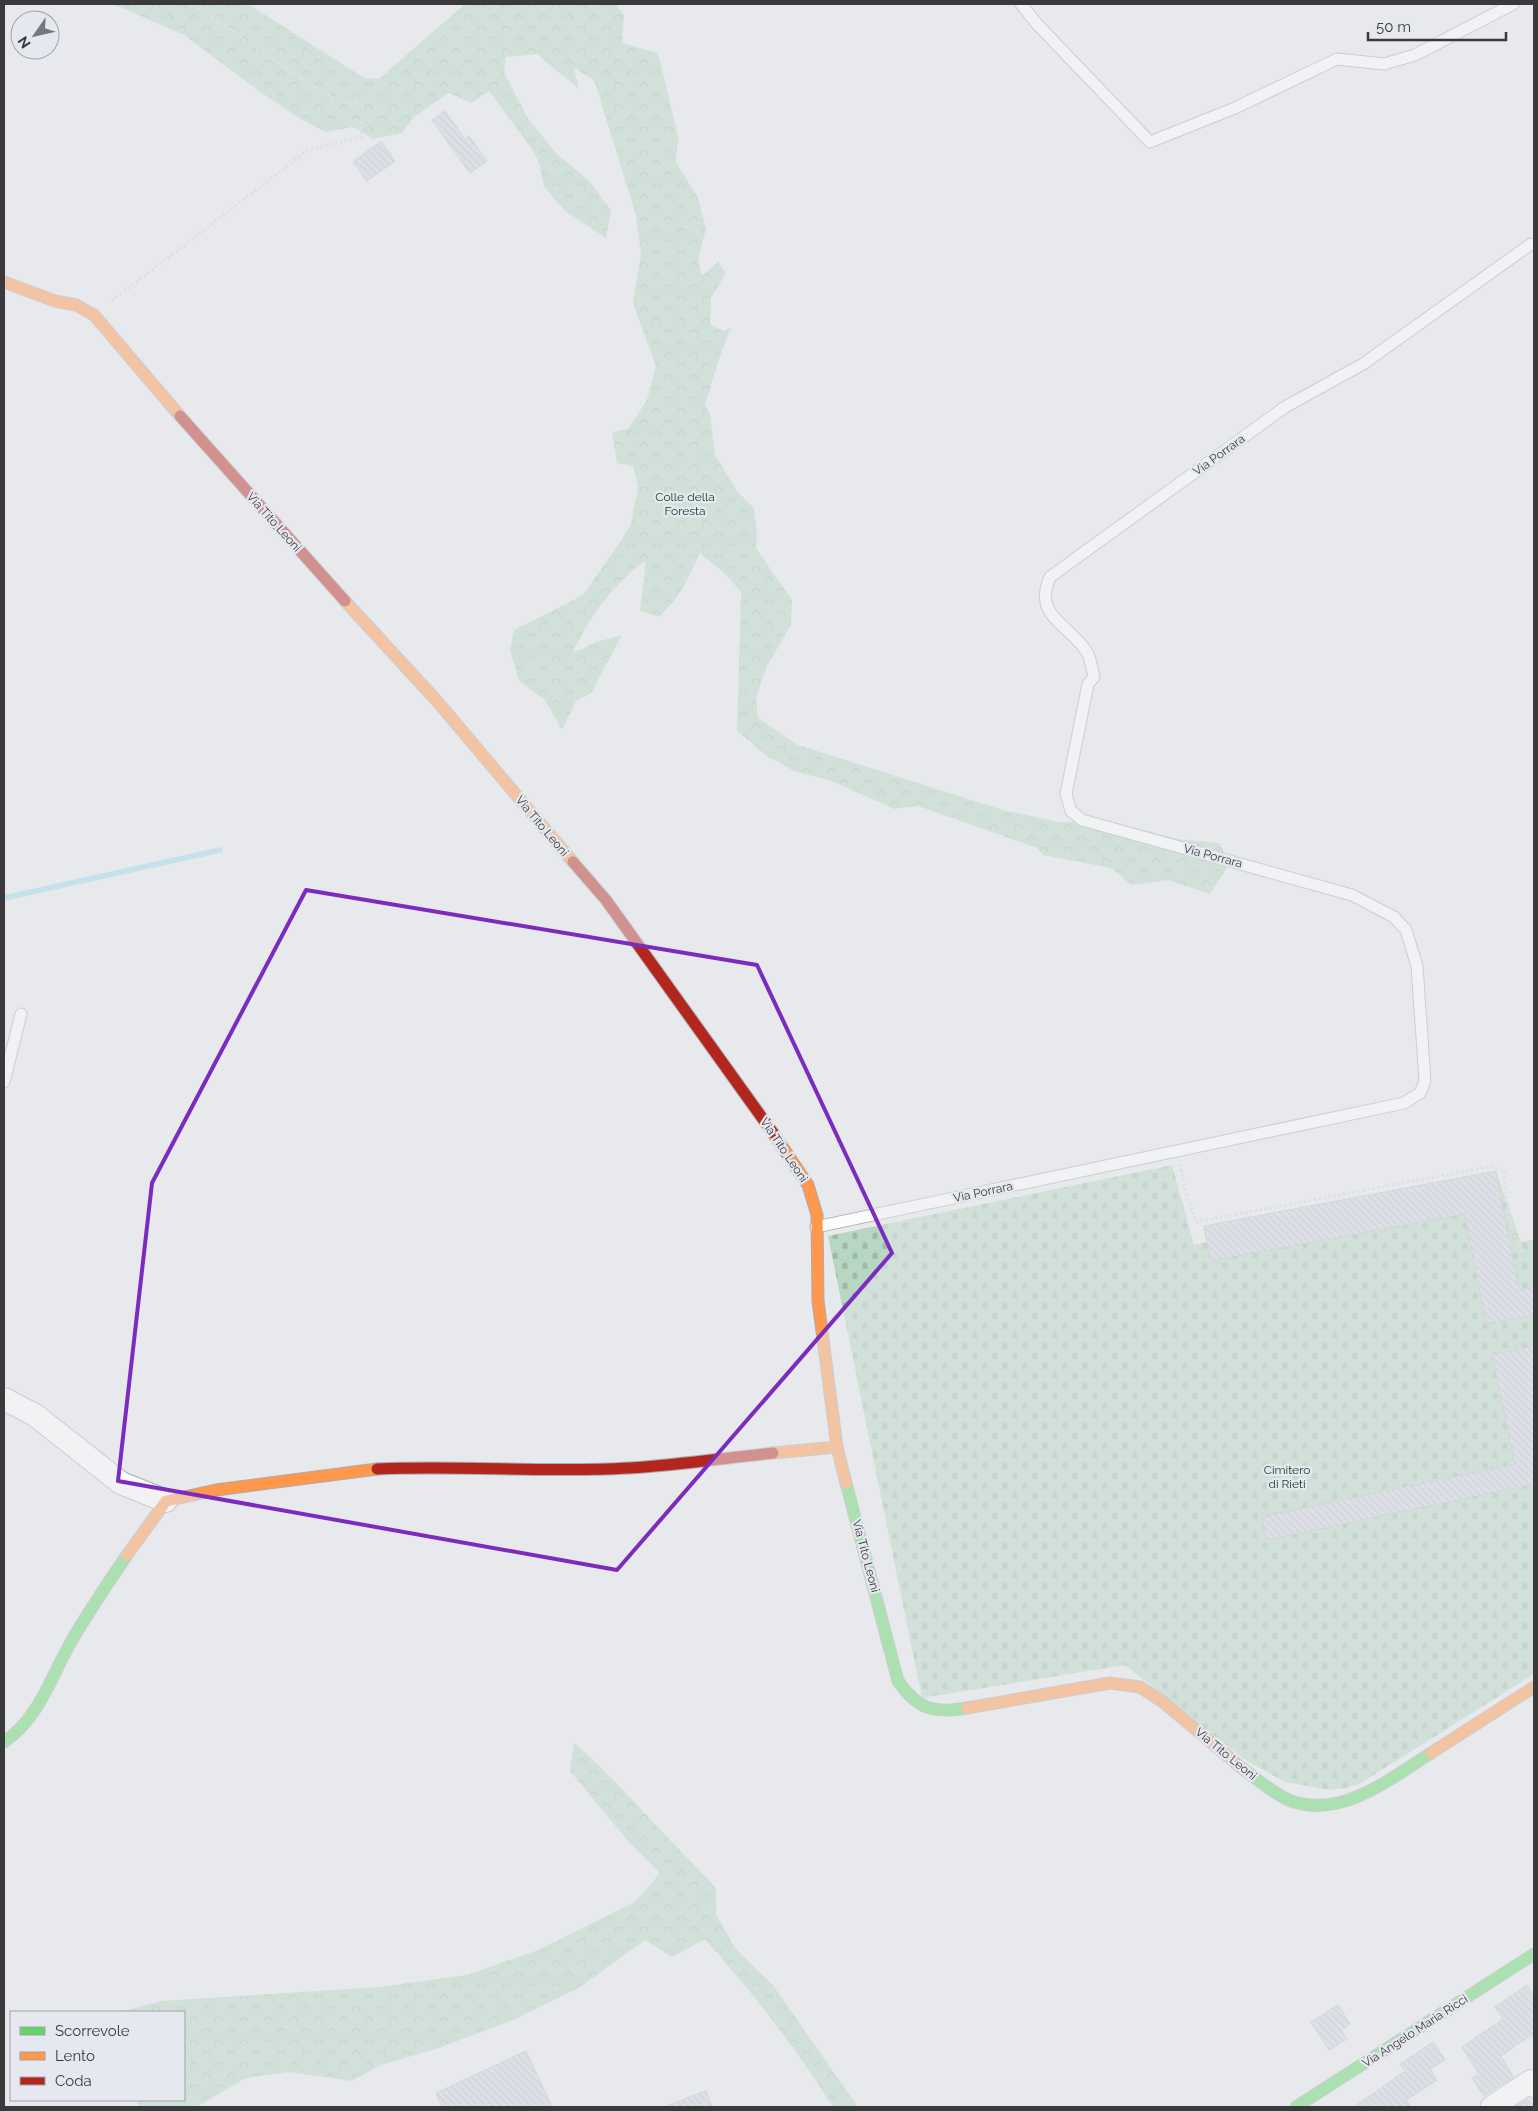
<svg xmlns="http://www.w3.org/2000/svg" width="1538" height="2111" viewBox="0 0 1538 2111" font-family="Raleway,sans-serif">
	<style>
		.forest { fill: url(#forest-crowns) }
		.cemetery { fill: url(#cemetery-stones) }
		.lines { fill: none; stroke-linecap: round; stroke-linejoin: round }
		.stream { stroke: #99d7ea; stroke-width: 5.5 }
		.building { fill: url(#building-back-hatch); stroke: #bbbcbf }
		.lane-casing { stroke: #aaabae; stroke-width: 13 }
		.street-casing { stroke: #aaabae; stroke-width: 24 }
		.fast-casing { stroke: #aaabae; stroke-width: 13 }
		.slow-casing { stroke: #aaabae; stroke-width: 13 }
		.jam-casing { stroke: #aaabae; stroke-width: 13 }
		.path { stroke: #d4d5d5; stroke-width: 3; stroke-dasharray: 2.5 2.5; stroke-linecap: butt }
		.lane { stroke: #fcfcfc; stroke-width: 11 }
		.street { stroke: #fcfcfc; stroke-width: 22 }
		.fast { stroke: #63d668; stroke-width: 11 }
		.slow { stroke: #ff974d; stroke-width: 11 }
		.jam { stroke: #b3261e; stroke-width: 11 }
		.marked { fill: none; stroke: #7b2cbf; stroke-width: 4; stroke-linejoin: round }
		.labels { text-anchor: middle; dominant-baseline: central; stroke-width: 4.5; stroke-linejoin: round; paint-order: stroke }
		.street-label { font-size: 12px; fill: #3a3a3d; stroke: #e6e8ef }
		.park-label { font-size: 12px; fill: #124427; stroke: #e6e8ef }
	</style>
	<defs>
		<pattern id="forest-crowns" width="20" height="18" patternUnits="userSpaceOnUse" patternTransform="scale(1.25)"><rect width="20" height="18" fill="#b7d7c3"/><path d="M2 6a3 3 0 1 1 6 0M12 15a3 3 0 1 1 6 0" fill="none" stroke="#9eb9a8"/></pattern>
		<pattern id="cemetery-stones" width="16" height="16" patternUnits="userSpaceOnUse" patternTransform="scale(1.25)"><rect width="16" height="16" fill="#b7d7c3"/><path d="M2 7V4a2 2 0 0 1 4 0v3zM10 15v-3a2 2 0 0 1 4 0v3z" fill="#9eb9a8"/></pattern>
		<pattern id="building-back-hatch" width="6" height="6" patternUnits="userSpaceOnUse" patternTransform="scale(1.25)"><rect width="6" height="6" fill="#d2d5e2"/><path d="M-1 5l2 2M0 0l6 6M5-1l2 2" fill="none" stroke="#b5b8c3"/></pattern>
	</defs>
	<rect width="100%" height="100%" fill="#e8e9ed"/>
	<g class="forest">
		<path d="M113 4H248L364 78 379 79 465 4H615L624 15 622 43 658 53 678 136 676 162 698 198 706 229 698 259 702 276 718 262 726 273 711 298 710 324 723 331 731 328 721 353 705 404 710 415 715 455 737 491 754 508 757 533 756 548 792 600 791 625 766 668 756 698 758 718 798 745 1003 810 1058 822H1097L1148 831 1176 839 1219 843 1230 863 1210 894 1168 880 1131 885 1111 868 1043 855 1037 848 918 806 894 809 834 782 794 771 767 756 737 731 741 592 724 573 700 553C687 580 682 595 659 617L640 611 646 561C617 579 586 621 573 653L596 642 622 635 591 693 576 701 562 730 545 700 519 681 510 650 514 630 583 595 622 539 631 524 638 486 633 466 617 463 612 432 628 429 647 400 656 366 633 304 641 254 636 215 594 80 574 68 579 89 537 54 506 57 504 72 527 117 555 152 591 183 611 211 606 238 565 211 544 187 539 163 532 149 489 91 471 103 449 93 414 117 402 133 373 139 353 127 326 132 299 118 259 91 184 35Z"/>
		<path d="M574 1743 600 1766 716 1888V1914L735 1948 773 1985 858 2107H833C796 2048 751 1991 705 1939L672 1957 645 1940 579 1988 513 2020 436 2049 381 2065 352 2081 289 2072 246 2078 196 2107H139L136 2100H184V2012H105L124 2011 161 2001 380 1987 467 1975 538 1950 635 1902 660 1873 628 1841 570 1771Z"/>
	</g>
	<path class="cemetery" d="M1172 1165 1194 1245 1496 1171 1521 1242 1534 1239V1674L1361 1783 1346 1788 1329 1790 1285 1782 1245 1760 1125 1665 922 1698 828 1236Z"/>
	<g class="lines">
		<path class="stream" d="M4 898 220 850"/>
	</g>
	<g class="building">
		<path d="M445 111 465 139 469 136 487 161 470 173 432 120Z"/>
		<path d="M381 141 395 161 367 181 353 162Z"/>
		<path d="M1496 1171 1519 1290 1534 1287V1315L1486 1324 1465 1214 1210 1261 1204 1226Z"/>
		<path d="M1534 1346V1484L1267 1540 1262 1517 1515 1464 1492 1355Z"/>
		<path d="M1527 1985 1534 1996V2033L1501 2056 1513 2077 1484 2096 1472 2078 1479 2074 1462 2047 1503 2019 1495 2007Z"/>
		<path d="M1338 2005 1350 2024 1341 2030 1347 2039 1329 2050 1311 2022Z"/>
		<path d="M1433 2042 1445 2060 1430 2069 1437 2080 1406 2100 1411 2107H1354L1405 2071 1400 2064Z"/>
		<path d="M526 2051 552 2107H442L436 2093Z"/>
		<path d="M706 2091 712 2107H667L666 2106Z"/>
		<path d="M1528 2099 1534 2107H1515Z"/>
	</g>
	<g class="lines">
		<g class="lane-casing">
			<g id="lane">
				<path d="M1021 4 1037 24 1150 142 1235 108 1337 59 1384 64 1415 55 1513 4"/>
				<path d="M4 1082 21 1014"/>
				<path d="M816 1227 1404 1103 1420 1093 1425 1081 1417 966 1406 930 1394 917 1352 895 1082 820 1071 811 1066 794 1088 684 1094 677C1092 670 1091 660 1088 654 1072 625 1032 618 1050 577L1285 407 1363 364 1531 244 1534 245"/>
			</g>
		</g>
		<g class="street-casing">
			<g id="street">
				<path d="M4 1399 35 1415 121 1483 166 1501"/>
				<path d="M1492 2107 1531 2081 1534 2086"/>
			</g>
		</g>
		<g class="fast-casing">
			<g id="fast">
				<path d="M846 1483 898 1681C917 1709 934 1714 967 1708"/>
				<path d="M4 1742C40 1717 50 1678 71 1642 88 1612 108 1583 127 1555"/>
				<path d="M1243 1769C1258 1780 1274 1794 1291 1801 1342 1819 1391 1778 1431 1753"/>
				<path d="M1296 2107 1534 1954"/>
			</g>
		</g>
		<g class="slow-casing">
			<g id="slow">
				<path d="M4 282 55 301 76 305 94 315 180 416"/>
				<path d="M345 601 436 700 573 862"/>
				<path d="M773 1133 808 1185 817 1215 818 1301 837 1447 846 1483"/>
				<path d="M773 1453 837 1447"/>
				<path d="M127 1555 166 1501 216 1490 377 1469"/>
				<path d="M967 1708 1110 1683 1140 1687 1163 1702 1243 1769"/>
				<path d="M1431 1753 1534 1687"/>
			</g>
		</g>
		<g class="jam-casing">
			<g id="jam">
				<path d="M180 416 345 601"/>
				<path d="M573 862 606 900 773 1133"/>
				<path d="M377 1469C461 1465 545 1473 629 1468 677 1465 725 1458 773 1453"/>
			</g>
		</g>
		<g class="path">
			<path d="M112 301 305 152C323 144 342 143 361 137L363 104 340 102 277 63 194 4"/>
			<path d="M1180 1164 1186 1193 1196 1222 1492 1166 1504 1171C1506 1199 1508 1228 1523 1253"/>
		</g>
		<use href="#lane" class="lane"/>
		<use href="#street" class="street"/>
		<use href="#fast" class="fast"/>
		<use href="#slow" class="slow"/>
		<use href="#jam" class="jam"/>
	</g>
	<path d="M0 0H1538V2111H0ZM306 890 757 965 892 1253 617 1570 118 1481 152 1183Z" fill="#e8e9ed" fill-opacity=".55" fill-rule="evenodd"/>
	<path class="marked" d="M306 890 757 965 892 1253 617 1570 118 1481 152 1183Z"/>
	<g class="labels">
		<g class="street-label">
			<text transform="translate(1219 455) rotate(-36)">Via Porrara</text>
			<text transform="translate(274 522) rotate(48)">Via Tito Leoni</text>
			<text transform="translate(542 826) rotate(50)">Via Tito Leoni</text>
			<text transform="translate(1213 856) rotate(15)">Via Porrara</text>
			<text transform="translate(784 1150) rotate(56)">Via Tito Leoni</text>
			<text transform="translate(983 1192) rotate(-12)">Via Porrara</text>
			<text transform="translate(866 1556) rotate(75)">Via Tito Leoni</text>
			<text transform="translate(1226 1754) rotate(39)">Via Tito Leoni</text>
			<text transform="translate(1415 2031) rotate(-33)">Via Angelo Maria Ricci</text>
		</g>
		<g class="park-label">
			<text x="685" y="497">Colle della<tspan x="685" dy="14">Foresta</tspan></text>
			<text x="1287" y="1470">Cimitero<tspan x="1287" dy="14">di Rieti</tspan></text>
		</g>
	</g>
	<rect width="1538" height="2111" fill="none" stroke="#3a3a3d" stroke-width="10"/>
	<rect x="10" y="2011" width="175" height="90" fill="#e6e8ef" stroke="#a1a2a8"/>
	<rect x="20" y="2027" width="25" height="8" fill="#63d668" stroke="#a1a2a8"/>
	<text x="55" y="2036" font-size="15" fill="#3a3a3d">Scorrevole</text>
	<rect x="20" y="2052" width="25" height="8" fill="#ff974d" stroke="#a1a2a8"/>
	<text x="55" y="2061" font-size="15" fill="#3a3a3d">Lento</text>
	<rect x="20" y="2077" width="25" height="8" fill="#b3261e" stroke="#a1a2a8"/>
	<text x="55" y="2086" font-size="15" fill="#3a3a3d">Coda</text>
	<g transform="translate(35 35) rotate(236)"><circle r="24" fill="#e6e8ef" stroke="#a1a2a8"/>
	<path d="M0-4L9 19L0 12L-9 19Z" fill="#77777b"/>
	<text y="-8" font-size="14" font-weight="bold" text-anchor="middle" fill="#3a3a3d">N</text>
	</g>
	<path d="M1368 32v8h138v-8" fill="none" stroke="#3a3a3d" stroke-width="2.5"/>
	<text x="1376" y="32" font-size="15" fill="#3a3a3d" stroke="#e6e8ef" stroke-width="4" paint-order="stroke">50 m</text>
</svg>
